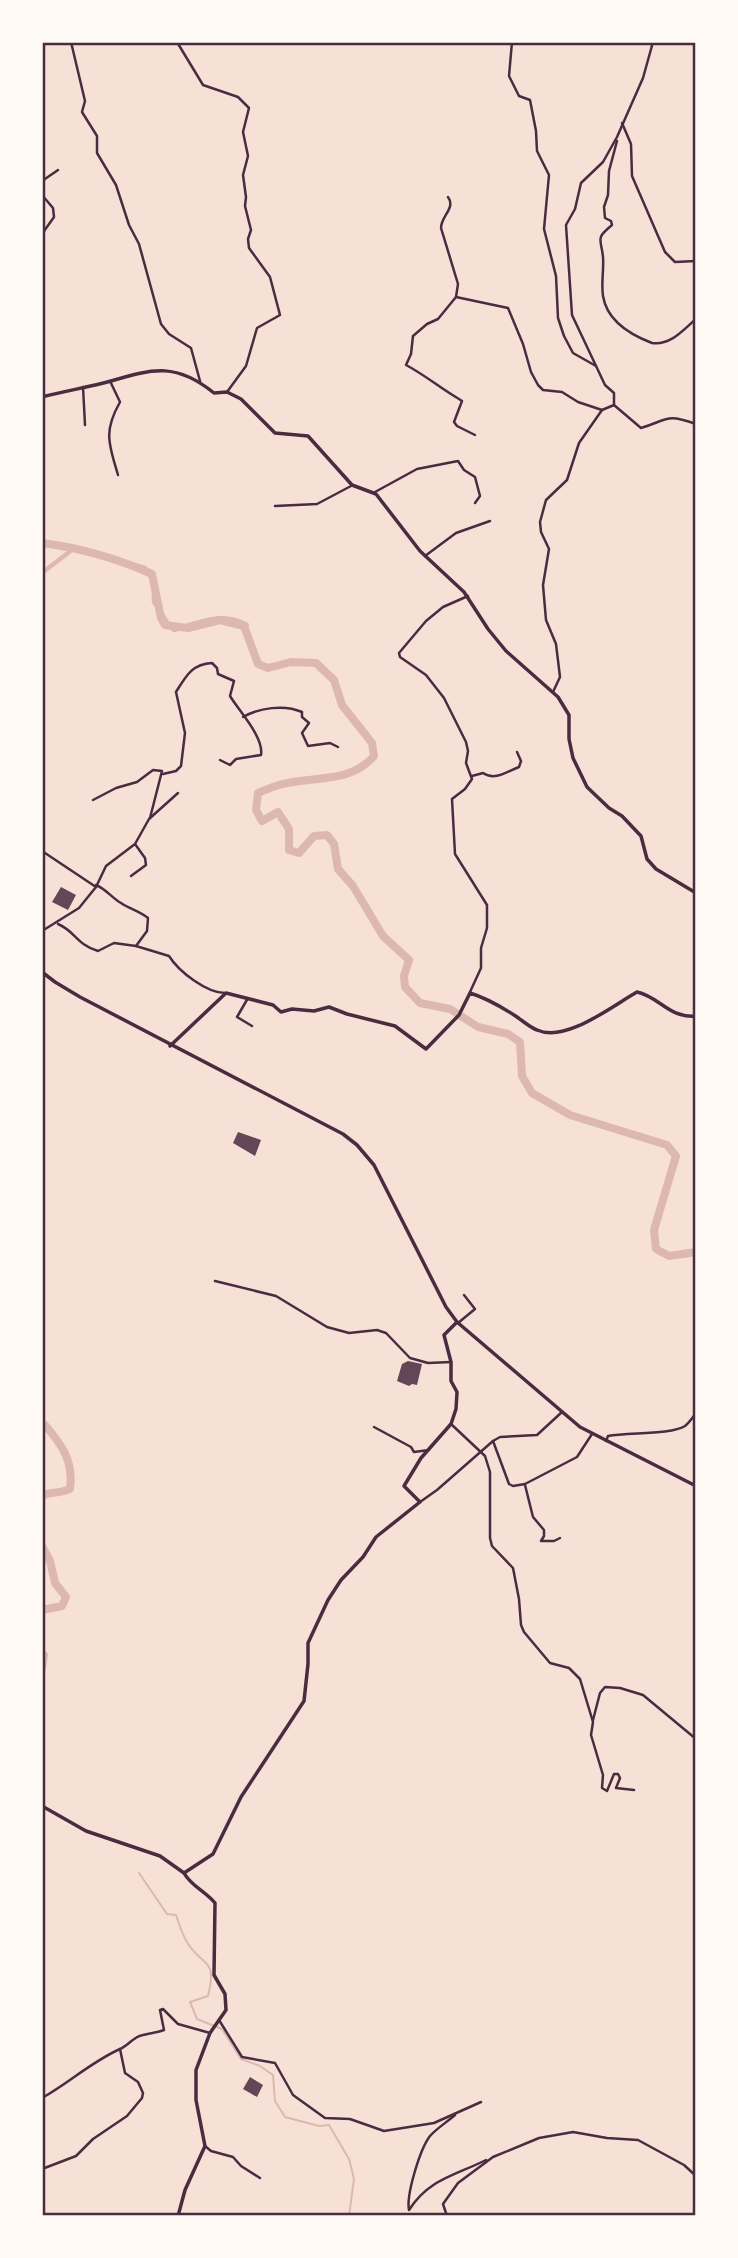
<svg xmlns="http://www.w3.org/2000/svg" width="738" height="2258" viewBox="0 0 738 2258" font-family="'Varela Round',sans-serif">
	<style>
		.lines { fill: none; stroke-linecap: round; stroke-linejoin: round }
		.stream { stroke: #dcb8b0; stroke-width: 2 }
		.canal { stroke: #dcb8b0; stroke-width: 4.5 }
		.river { stroke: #dcb8b0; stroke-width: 8 }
		.building { fill: #644757 }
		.minor { stroke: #4a2c40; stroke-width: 2.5 }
		.tertiary { stroke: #4a2c40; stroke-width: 3.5 }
		.neatline { fill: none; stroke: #4a2c40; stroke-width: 2.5 }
	</style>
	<rect width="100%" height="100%" fill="#f7e1d7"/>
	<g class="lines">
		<path class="stream" d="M139 1873 167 1914 176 1915C179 1924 182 1934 187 1942 202 1968 218 1956 208 1996L190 2002 197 2019 222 2029 241 2059 260 2066 273 2075 275 2101 285 2117 319 2126 329 2125 349 2159 354 2179 349 2216"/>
		<path class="canal" d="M42 573 73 549 145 568 154 578V602C162 610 165 624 174 630 199 622 222 611 247 625"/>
		<g class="river">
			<path d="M42 543C81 548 116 558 152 574L161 618 165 625 188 628 220 620 244 626 258 664 268 668 291 662 316 663 334 680 342 705 372 743 374 756C349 785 312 775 279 785 272 787 265 790 258 793L256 810 262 821 278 812 289 829V850L299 853 314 836 327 835 334 844 338 869 353 886 383 936 409 960 404 976 405 987 420 1003 450 1009 478 1027 508 1034 520 1042 522 1076 532 1093 570 1115 667 1145 676 1156 654 1230 656 1249 669 1256 696 1252"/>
			<path d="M42 1425H45C62 1445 74 1461 70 1489 60 1494 50 1491 42 1496"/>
			<path d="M42 1546 50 1561 55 1583 66 1597 62 1606 42 1610"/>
			<path d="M42 1654 44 1655 42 1668"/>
		</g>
	</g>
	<g class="building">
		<path d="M61 887 76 895 68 910 52 902Z"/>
		<path d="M238 1132 261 1140 255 1156 233 1143Z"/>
		<path d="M408 1361 422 1364 417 1385 412 1384 409 1386 397 1381 402 1364Z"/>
		<path d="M250 2077 263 2085 257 2097 243 2089Z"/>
	</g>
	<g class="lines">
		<g class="minor">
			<path d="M71 42 85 101 82 112 97 136V153L116 185 129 225 139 244 161 324 169 334 191 348 200 381"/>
			<path d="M177 42 203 85 238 97 249 108 243 132 248 156 243 175 246 197 245 206 251 230 248 239 249 248 270 277 280 315 257 328 246 366 227 392"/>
			<path d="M512 42 509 76 519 96 530 100 536 131 537 151 549 175 544 229 556 276 558 318 564 336 573 353 596 366"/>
			<path d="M622 123 631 144 632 176 665 252 675 262 696 261"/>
			<path d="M617 141 609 171 608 195 604 207 605 218 611 221 612 225C595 239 601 238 603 257 604 270 601 283 603 296 607 321 631 335 652 343 670 346 683 330 696 319"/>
			<path d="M42 181 58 170"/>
			<path d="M42 195 53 208 54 217 42 234"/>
			<path d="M448 197C456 208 441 216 441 228L458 284 456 297"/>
			<path d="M110 381 120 402C103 432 109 444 118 475"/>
			<path d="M83 387 85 425"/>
			<path d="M614 405 641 428C668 420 665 413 696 424"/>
			<path d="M475 435 457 426 454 422 462 401 459 399C440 388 425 375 406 365L411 354 413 336 427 324 438 319 456 297 508 308 523 344 531 372 538 385 543 390 562 392 578 402 602 410"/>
			<path d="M375 492 417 469 458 461 464 470 475 477 480 496 475 503"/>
			<path d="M275 506 317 504 351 486"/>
			<path d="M425 556 456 533 490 521"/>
			<path d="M468 596 443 607 426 621 399 653 400 657 426 675 444 698 466 742 468 751 466 763 472 779 465 789 452 799 455 854 487 905V928L481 948V968L470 992"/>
			<path d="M553 692 560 677 556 644 546 620 543 585 549 549 541 532 540 522 546 500 567 480 579 443 602 410 614 405V393L605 385 572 315 566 225 575 209 581 183 603 162 617 137 643 78 653 42"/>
			<path d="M243 717C259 708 284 704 302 712V717L309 723 302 733 308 746 330 743 338 747"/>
			<path d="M163 774 176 771 181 766 185 733 176 692C186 676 192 664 212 663L217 668 218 674 234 681 230 696C239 711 264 737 261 755L236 759 230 765 220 760"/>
			<path d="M472 776 483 773C495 781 506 772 519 767L521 761 517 752"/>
			<path d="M93 800 116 788 137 782 153 770 162 771 150 818"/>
			<path d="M42 851 96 887"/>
			<path d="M131 876 146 865 145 858 135 844"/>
			<path d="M58 924C75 931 77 945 98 951L114 943 136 946 147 931 148 918C139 911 130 909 121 903 112 898 106 889 96 885"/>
			<path d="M42 931 79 908 96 887 106 866 135 844 149 819 178 793"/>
			<path d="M136 946 169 956C179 972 207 993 225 993"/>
			<path d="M248 998 237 1017 252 1026"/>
			<path d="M215 1281 276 1296 327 1327 349 1333 377 1330 386 1333 410 1358 428 1363 451 1362"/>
			<path d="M458 1323 475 1309 464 1295"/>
			<path d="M451 1424 485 1456 490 1472V1538L492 1546 513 1568 519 1599 521 1625 524 1632 550 1663 569 1668 580 1679 593 1722 591 1735 603 1775 602 1788 607 1791 614 1774H618L620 1778 616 1788 634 1790"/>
			<path d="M374 1427 411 1447 414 1452 429 1450"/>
			<path d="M493 1441 509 1484 513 1486 525 1484 577 1457 592 1434"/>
			<path d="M606 1441 608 1436C627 1432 671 1435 685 1426 689 1423 693 1417 696 1413"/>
			<path d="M525 1485 533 1517 544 1530V1536L541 1541H554L560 1538"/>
			<path d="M420 1502 437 1490 493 1441 500 1437 537 1435 562 1412"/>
			<path d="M593 1720 600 1693 605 1687 620 1688 643 1695 696 1739"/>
			<path d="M219 2020 242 2057 275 2063 293 2095 325 2118 350 2119 384 2131 434 2123 481 2102"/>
			<path d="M42 2098C69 2083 91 2062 120 2049 128 2046 134 2036 143 2035 150 2033 156 2033 164 2030L160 2010 163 2009 178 2024 210 2033"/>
			<path d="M455 2115C447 2122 436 2129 430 2136 420 2149 406 2195 409 2210 429 2179 454 2176 486 2160"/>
			<path d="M205 2146 211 2151 233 2157 241 2166 260 2178"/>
			<path d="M42 2169 76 2156 93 2139 127 2116 142 2098 143 2093 138 2082 125 2073 120 2049"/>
			<path d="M447 2216 443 2204 458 2183 493 2157 539 2138 573 2132 607 2138 638 2140 684 2165 696 2176"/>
		</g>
		<g class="tertiary">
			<path d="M42 397C65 391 89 387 111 381 154 368 177 363 214 393L227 392 241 399 275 433 308 436 352 485 376 494 420 551 464 592 488 629 506 651 558 697 569 715V739L573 758 587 787 609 808 622 816 641 836 647 859 656 869 696 893"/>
			<path d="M42 972 55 982 80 997 343 1134 357 1145 374 1165 446 1307 457 1322 580 1427 696 1486"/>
			<path d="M170 1046 226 993 273 1005 281 1012 292 1009 314 1011 329 1007 347 1014 395 1026 426 1049 459 1015 470 993C486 998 500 1006 514 1015 522 1020 529 1027 537 1030 566 1043 612 1006 637 992 660 997 668 1018 696 1016"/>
			<path d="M42 1806 86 1831 160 1856 184 1873"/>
			<path d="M178 2216 185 2190 205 2146 196 2100V2070L210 2033 226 2010 225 1994 214 1975 215 1903C205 1891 191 1886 184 1873L213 1854 241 1797 304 1701 308 1664V1643L328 1600 341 1580 363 1557 376 1537 420 1502 404 1486 421 1458 451 1424 456 1409 457 1392 451 1381V1362L444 1335 457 1322"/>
		</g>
	</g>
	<rect width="738" height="2258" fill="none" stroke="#fffaf5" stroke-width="88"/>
	<rect x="44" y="44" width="650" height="2170" class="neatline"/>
</svg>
